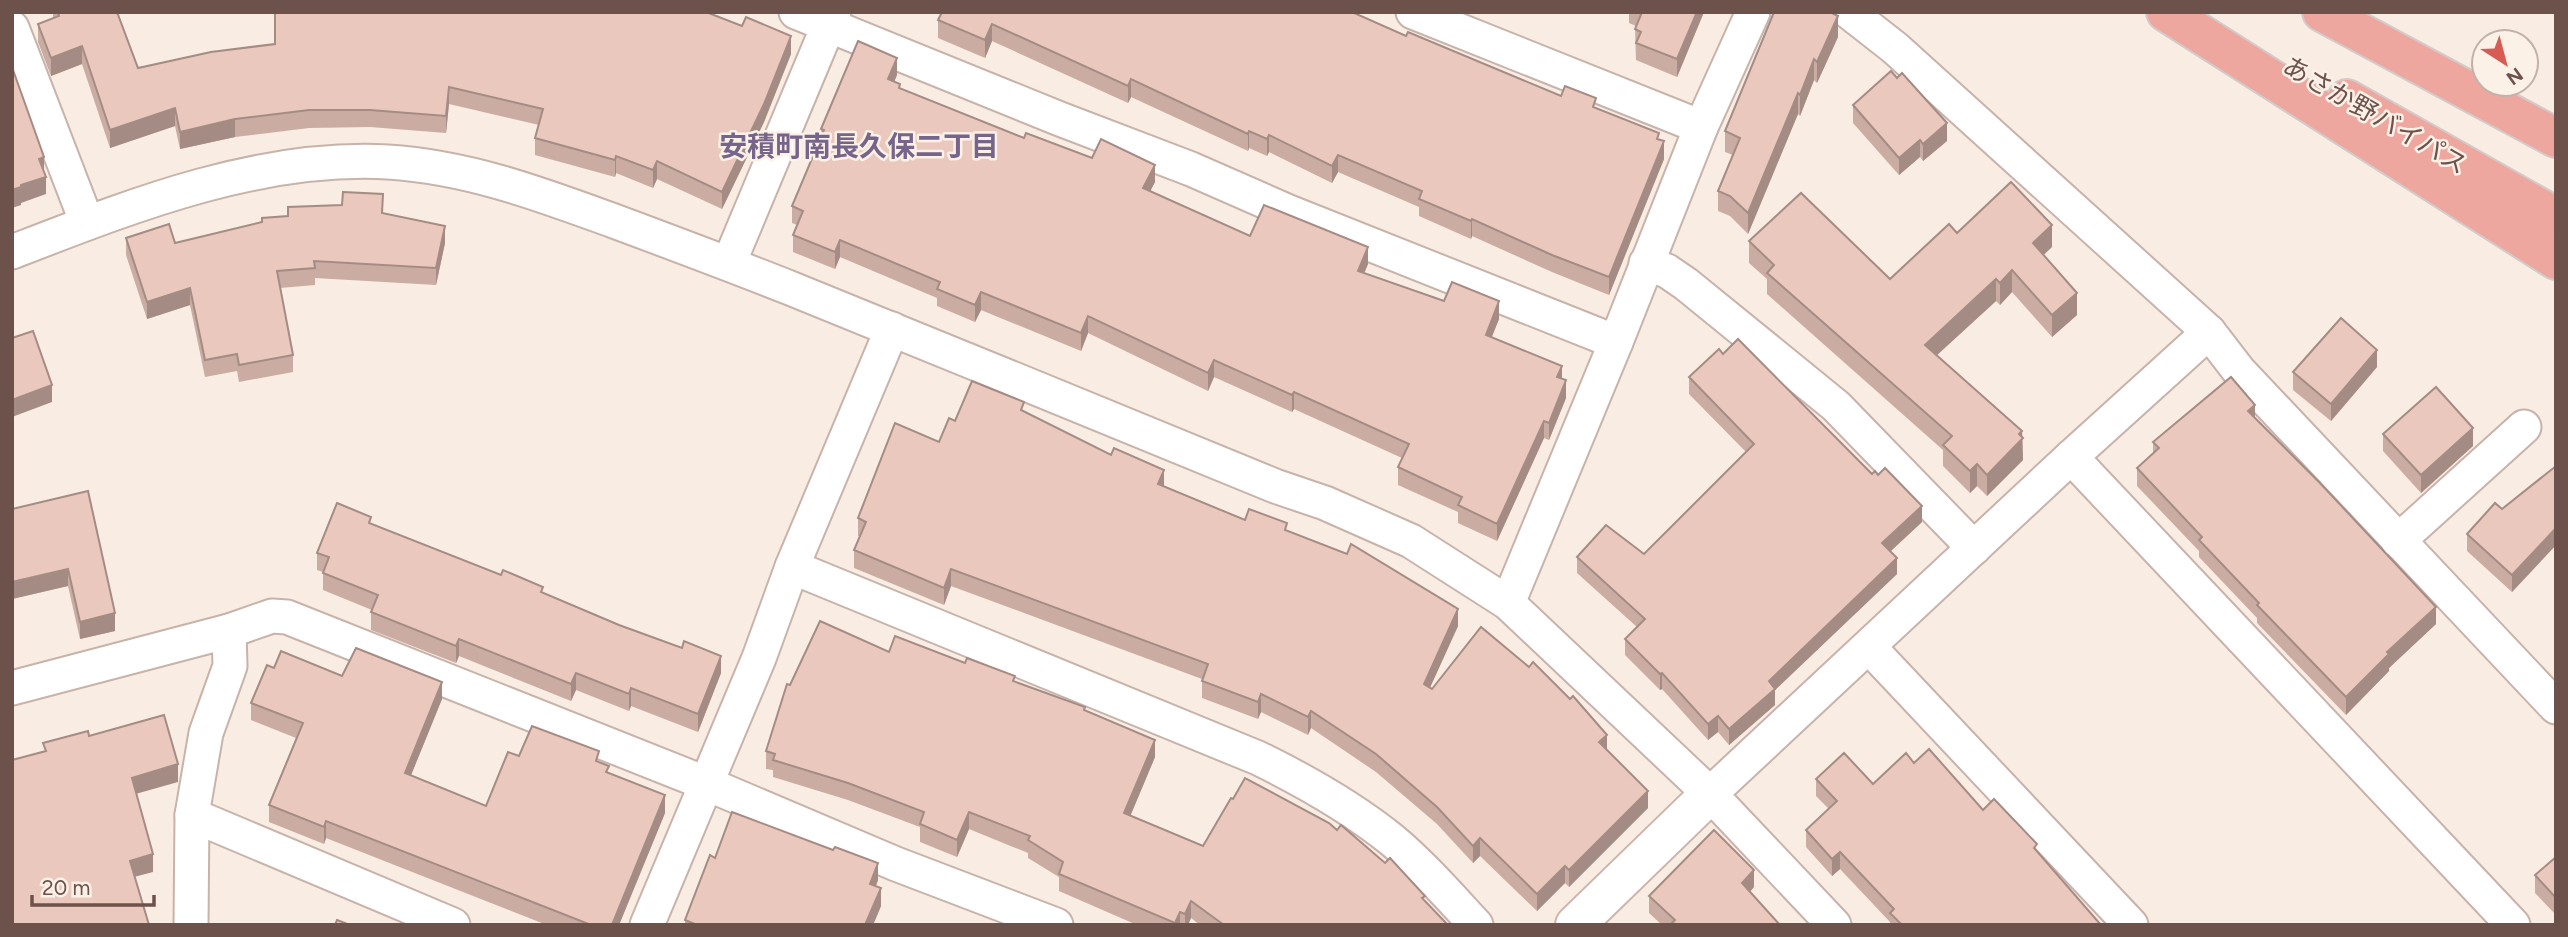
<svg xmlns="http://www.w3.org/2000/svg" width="2568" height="937" viewBox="0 0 2568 937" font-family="Figtree,'Noto Sans JP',sans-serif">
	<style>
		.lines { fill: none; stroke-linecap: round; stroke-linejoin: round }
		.street-casing { stroke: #c8b3aa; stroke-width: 37 }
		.secondary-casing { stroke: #cdb4ab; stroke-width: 42 }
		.highway-casing { stroke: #d3cbc9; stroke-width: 42 }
		.street { stroke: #fff; stroke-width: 33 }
		.secondary { stroke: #fff; stroke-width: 38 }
		.highway { stroke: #eda79f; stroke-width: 38 }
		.wall { fill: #caaca3 }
		.shaded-wall { fill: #a48c84 }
		.building { fill: #ebc8bd; stroke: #a48c84; stroke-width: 2 }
		.labels { text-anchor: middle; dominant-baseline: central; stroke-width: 5; stroke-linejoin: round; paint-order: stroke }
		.street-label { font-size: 26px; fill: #6d524b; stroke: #fcf1e7 }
		.neighbourhood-label { font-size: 28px; font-weight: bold; fill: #77648a; stroke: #fcf1e7 }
	</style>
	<rect width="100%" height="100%" fill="#f9ece2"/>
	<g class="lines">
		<g class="street-casing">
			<g id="street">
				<path d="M796 12 1060 119 1191 169 1289 212 1616 342"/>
				<path d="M1413 12 1701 127"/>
				<path d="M1849 12 1895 48 2209 332 2239 371 2556 707"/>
				<path d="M12 28 87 223"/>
				<path d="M12 252C131 206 258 155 388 162 468 167 540 194 614 221 673 243 732 265 790 288 952 354 1113 419 1275 486L1325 503 1411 541 1508 603 1710 794 1834 925"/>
				<path d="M729 263 834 12"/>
				<path d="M1646 263 1667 271 1686 284 1836 406 1974 548"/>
				<path d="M2071 457 2513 925"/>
				<path d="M2398 541 2524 427"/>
				<path d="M792 567 1258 758C1305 781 1351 807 1392 840 1422 865 1449 896 1476 925"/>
				<path d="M1508 603 1616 342 1701 127 1753 12"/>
				<path d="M229 631 272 616 287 617 705 783 896 864 1056 925"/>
				<path d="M1869 647 2131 925"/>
				<path d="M12 688 229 631 230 666 206 733 192 815 191 925"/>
				<path d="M1710 794 2071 457 2209 332"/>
				<path d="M192 815 453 925"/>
				<path d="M647 925 759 658 792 567 892 329"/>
			</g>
		</g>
		<g class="secondary-casing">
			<path id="secondary" d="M1575 925 1710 794"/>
		</g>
		<g class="highway-casing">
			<g id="highway">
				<path d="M2166 12 2556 260"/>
				<path d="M2322 12 2556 138"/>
				<path d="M2347 99 2556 217"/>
			</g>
		</g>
		<use href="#street" class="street"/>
		<use href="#secondary" class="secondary"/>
		<use href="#highway" class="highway"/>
	</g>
	<g class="wall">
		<path d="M53 12H117L138 68 791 54 764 122 722 209 657 179 653 188 616 173 615 177 535 155V138L539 125 449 104 446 133 370 127 309 128 235 137 180 149 175 126 110 148 82 64 51 76 38 42V24L53 18Z"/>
		<path d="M1629 12H1704L1677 77 1636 60 1635 29 1636 26 1629 23Z"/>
		<path d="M938 20 1406 36 1596 109 1659 139 1664 159 1609 295 1552 272 1472 236 1471 239 1419 216V207L1338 172 1332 183 1269 152 1267 156 1249 148 1248 151 1131 97 1128 103 992 41 985 58 938 38Z"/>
		<path d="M1838 37 1817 83 1814 80 1800 116 1798 114 1748 234 1730 216 1718 211V191L1733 155 1725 152V131Z"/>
		<path d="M897 75 894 82 900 88 1024 138 1155 182 1150 191 1250 236 1368 264 1364 273 1499 319 1491 337 1562 379 1566 398 1549 440 1544 438 1497 541 1458 523V512L1398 485V467L1402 458 1294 409 1292 412 1214 377 1208 391 1088 333 1081 351 981 310 975 322 937 306V298L840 257 835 269 793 252V235L797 225 792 223V206L821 138V129Z"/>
		<path d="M1853 105 1947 141 1923 161 1920 157 1899 175 1853 123Z"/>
		<path d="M383 213 445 243 436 285 315 278V285L280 288 293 355V372L239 382 237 371 205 377 190 305 147 319 126 255V238L175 243Z"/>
		<path d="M1957 233 2052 247 2043 255 2077 315 2052 337 2012 292 2000 305 1996 301 1937 355 2022 431 2023 460 1987 496 1977 486 1970 493 1943 466V450L1767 294V279L1749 263V241L1890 279Z"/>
		<path d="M1723 354 1872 474 1922 522 1890 552 1897 574 1775 690V705L1729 745 1718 732 1708 740 1662 689 1660 690 1625 655V639L1637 627 1577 573V557L1644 554 1746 452 1689 394V377Z"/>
		<path d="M2377 367 2331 421 2293 390V372Z"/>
		<path d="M1024 412 1164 487 1245 520 1287 531 1458 626 1430 687 1607 751 1648 808 1569 887 1565 883 1537 911 1480 856 1473 863 1437 824 1376 772 1311 728 1308 735 1261 712 1258 719 1202 698V679L951 586 944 605 854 568V550L860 536H858V518L939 442 955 421Z"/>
		<path d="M2255 418 2436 624 2389 668V671L2346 715 2257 623V618L2199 557V551L2137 486V468L2153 454V442Z"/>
		<path d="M2383 434 2473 446 2421 493 2383 451Z"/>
		<path d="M2556 466V545L2512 592 2467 551V534L2502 509Z"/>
		<path d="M88 491 115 631 80 639 68 586 12 599V509Z"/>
		<path d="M371 524 543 593 721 673 698 732 631 706 629 711 576 690 571 701 459 656 456 663 371 630V612L372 610 323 590V572L317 570V553Z"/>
		<path d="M889 652 1015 682 1085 710 1155 757 1130 816 1203 846 1425 901 1448 925H1200L1191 918 1188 925H1137L1059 891V877L1028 858V853L969 829 957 857 920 842V827L848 800 773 777V770L766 769V751L790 685Z"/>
		<path d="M274 668 342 676 442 699 411 775 486 806 519 756 599 763 609 773 665 813 619 925H547L326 838 324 844 269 822V805L296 738 251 720V703Z"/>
		<path d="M1914 763 1983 810 2037 852 2101 925H1890V922L1840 869 1832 876 1806 847V830L1829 809 1816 796V779L1873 784Z"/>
		<path d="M2556 857V915L2535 893V875Z"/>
		<path d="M715 858 878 880 876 886 881 906 873 925H685V920Z"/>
		<path d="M1754 887 1750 892 1780 925H1662L1649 913V896Z"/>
	</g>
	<g class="shaded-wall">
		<path d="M1697 12H1704L1677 77V59Z"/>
		<path d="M1838 16V37L1817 83V62Z"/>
		<path d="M992 24V41L985 58V40Z"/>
		<path d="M791 36V54L764 122 722 209V192Z"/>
		<path d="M82 46V64L51 76V58Z"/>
		<path d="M897 58V75L888 96V79Z"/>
		<path d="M1814 59V80L1800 116V95Z"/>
		<path d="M1131 79V97L1128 103V86Z"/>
		<path d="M449 87V104L446 133V116Z"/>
		<path d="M1798 93V114L1748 234V213Z"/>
		<path d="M175 108V126L110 148V130Z"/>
		<path d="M235 119V137L180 149V132Z"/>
		<path d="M1947 123V141L1923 161V144Z"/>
		<path d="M1249 131V148L1248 151V134Z"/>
		<path d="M1269 135V152L1267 156V139Z"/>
		<path d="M1920 140V157L1899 175V158Z"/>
		<path d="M1664 141V159L1609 295V277Z"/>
		<path d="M1338 155V172L1332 183V166Z"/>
		<path d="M616 156V173L615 177V160Z"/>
		<path d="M44 157V174L39 159Z"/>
		<path d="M657 161V179L653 188V170Z"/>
		<path d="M1155 165V182L1143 205V188Z"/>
		<path d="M46 177V194L21 203V205L12 208V190L21 185Z"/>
		<path d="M1472 219V236L1471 239V221Z"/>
		<path d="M2052 225V247L2033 265V243Z"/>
		<path d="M445 226V243L436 285V268Z"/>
		<path d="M840 240V257L835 269V252Z"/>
		<path d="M1368 247V264L1358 288V271Z"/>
		<path d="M2012 270V292L2000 305V283Z"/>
		<path d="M1996 279V301L1925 366V345Z"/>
		<path d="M190 288V305L147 319V302Z"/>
		<path d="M981 292V310L975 322V305Z"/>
		<path d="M2077 293V315L2052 337V315Z"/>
		<path d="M1499 301V319L1486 352V335Z"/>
		<path d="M1088 316V333L1081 351V333Z"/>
		<path d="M2377 350V367L2331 421V404Z"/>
		<path d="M1214 360V377L1208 391V373Z"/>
		<path d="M1562 366V383L1557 377Z"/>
		<path d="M1566 380V398L1549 440V423Z"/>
		<path d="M52 385V402L12 417V400Z"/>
		<path d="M1294 392V409L1292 412V395Z"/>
		<path d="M2255 405V422L2248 411Z"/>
		<path d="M1544 421V438L1497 541V524Z"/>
		<path d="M2473 428V446L2421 493V475Z"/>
		<path d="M2022 431 2023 460 1987 496V475Z"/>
		<path d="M1977 464V486L1970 493V471Z"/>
		<path d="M1164 470V487L1158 484Z"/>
		<path d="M1922 506V522L1882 559V543Z"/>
		<path d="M2556 528V545L2512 592V575Z"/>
		<path d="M1897 558V574L1775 690V705L1729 745V729L1769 681Z"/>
		<path d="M68 569V586L12 599V582Z"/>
		<path d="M951 569V586L944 605V588Z"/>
		<path d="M2436 607V624L2389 668V671L2346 715V697L2387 652Z"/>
		<path d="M1458 609V626L1424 701V684Z"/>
		<path d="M115 613V631L80 639V622Z"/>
		<path d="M459 639V656L456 663V646Z"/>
		<path d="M721 656V673L698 732V714Z"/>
		<path d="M576 673V690L571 701V684Z"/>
		<path d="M1662 673V689L1660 690V674Z"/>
		<path d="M442 682V699L405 790V773Z"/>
		<path d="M631 688V706L629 711V694Z"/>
		<path d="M1261 694V712L1258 719V702Z"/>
		<path d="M1311 711V728L1308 735V717Z"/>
		<path d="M1718 716V732L1708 740V724Z"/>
		<path d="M1607 735V752L1599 742Z"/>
		<path d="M1155 740V757L1124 831V813Z"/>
		<path d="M178 764V782L132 795V778Z"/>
		<path d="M1648 791V808L1569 887V870Z"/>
		<path d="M665 795V813L619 925H612Z"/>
		<path d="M969 812V829L957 857V840Z"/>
		<path d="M326 821V838L324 844V827Z"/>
		<path d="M1480 838V856L1473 863V846Z"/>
		<path d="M1840 852V869L1832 876V859Z"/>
		<path d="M153 854V872L130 878V861Z"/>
		<path d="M878 863V880L870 901V884Z"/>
		<path d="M1565 866V883L1537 911V894Z"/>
		<path d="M1754 870V887L1742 900V883Z"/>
		<path d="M881 888V906L873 925H865Z"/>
		<path d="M1191 901V918L1188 925H1185V914Z"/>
		<path d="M1180 912V925H1175V923Z"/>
	</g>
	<g class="building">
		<path d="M58 12H117L138 68 211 52 275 44V12H706L742 26 746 17 791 36 764 104 722 192 657 161 653 170 616 156 615 160 535 138 543 109 449 87 446 116 370 110H309L235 119 180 132 175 108 110 130 82 46 51 58 38 24 59 16Z"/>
		<path d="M942 12H1352L1406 36 1408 32 1561 96 1565 86 1596 98 1593 107 1659 133 1657 139 1664 141 1609 277 1552 255 1472 219 1471 221 1419 199 1422 191 1338 155 1332 166 1269 135 1267 139 1249 131 1248 134 1131 79 1128 86 992 24 985 40 938 20Z"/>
		<path d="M1642 12H1697L1677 59 1636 43 1641 32 1635 29Z"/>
		<path d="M1774 12H1830L1838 16 1817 62 1814 59 1800 95 1798 93 1748 213 1730 196 1718 191 1740 138 1725 131Z"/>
		<path d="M858 41 897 58 888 79 900 84 899 88 1024 138 1026 133 1092 158 1101 139 1155 165 1143 188 1250 236 1264 205 1368 247 1358 271 1444 301 1452 282 1499 301 1486 335 1562 366 1557 377 1566 380 1549 423 1544 421 1497 524 1458 505 1462 497 1398 467 1409 444 1294 392 1292 395 1214 360 1208 373 1088 316 1081 333 981 292 975 305 937 289 940 282 840 240 835 252 793 235 803 211 792 206 824 130 821 129Z"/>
		<path d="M12 67 44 157 39 159 46 177 21 185V187L12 190Z"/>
		<path d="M1891 71 1897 78 1902 73 1947 123 1923 144 1920 140 1899 158 1853 105Z"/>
		<path d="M2011 182 2052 225 2033 243 2077 293 2052 315 2012 270 2000 283 1996 279 1925 345 2022 431 2019 434 2023 438 1987 475 1977 464 1970 471 1943 445 1952 436 1767 273 1774 265 1749 241 1801 193 1890 279 1949 224 1957 233Z"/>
		<path d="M343 192 383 194 382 213 445 226 436 268 314 261 315 268 277 271 293 355 239 365 237 354 205 360 190 288 147 302 126 238 169 224 175 243 262 222V218L288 216V207L342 205Z"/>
		<path d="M2341 318 2377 350 2331 404 2293 372Z"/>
		<path d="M33 331 52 385 12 400V338Z"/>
		<path d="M1738 339 1872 474 1875 471 1878 475 1885 468 1922 506 1882 543 1897 558 1769 681 1775 689 1729 729 1718 716 1708 724 1662 673 1660 674 1625 639 1645 619 1577 557 1606 525 1644 554 1754 444 1689 377 1719 349 1723 354Z"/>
		<path d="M2231 377 2255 405 2248 411 2319 482 2436 607 2387 652 2389 654 2346 697 2257 605 2259 603 2199 540 2202 537 2137 468 2159 448 2153 442Z"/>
		<path d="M972 381 1024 402 1021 410 1111 455 1114 448 1164 470 1158 484 1245 520 1249 509 1287 523 1285 530 1347 554 1351 544 1458 609 1424 684 1432 689 1481 627 1529 667 1533 662 1570 699 1573 696 1607 735 1599 742 1648 791 1569 870 1565 866 1537 894 1480 838 1473 846 1437 807 1376 754 1311 711 1308 717 1261 694 1258 702 1202 681 1208 664 951 569 944 588 854 550 866 522 858 518 895 423 939 442 949 418 955 421Z"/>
		<path d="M2436 387 2473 428 2421 475 2383 434Z"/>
		<path d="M2556 466V528L2512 575 2467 534 2495 503 2502 509Z"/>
		<path d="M88 491 115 613 80 622 68 569 12 582V509Z"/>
		<path d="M337 503 371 517 369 523 501 575 503 570 543 587 541 592 619 625 682 648 684 641 721 656 698 714 631 688 629 694 576 673 571 684 459 639 456 646 371 612 378 595 323 573 329 557 317 553Z"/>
		<path d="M820 621 889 652 895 636 965 663 967 658 1015 676 1013 681 1085 707 1084 710 1155 740 1124 813 1203 846 1231 798 1233 799 1245 778 1329 823 1337 830 1341 825 1385 863 1390 858 1425 896 1422 898 1448 925H1224L1191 901 1185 914 1180 912 1175 923 1059 874 1063 862 1028 840 1030 836 969 812 957 840 920 824 924 812 848 783 773 760 775 754 766 751 787 684 790 685Z"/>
		<path d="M356 648 442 682 405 773 486 806 508 752 519 756 532 726 599 751 596 761 609 766 606 772 665 795 612 925H591L326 821 324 827 269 805 303 723 251 703 267 665 274 668 281 651 342 676Z"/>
		<path d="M164 715 178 764 132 778 153 854 130 861 149 925H12V760L46 751 43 743 88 731 89 736Z"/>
		<path d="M1929 749 1983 810 1994 799 2037 844 2034 848 2101 925H1902L1890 913 1894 909 1840 852 1832 859 1806 830 1837 801 1816 779 1844 753 1873 784 1906 753 1914 763Z"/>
		<path d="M732 812 833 850 835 847 878 863 870 884 881 888 865 925H697L685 920 710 855 715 858Z"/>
		<path d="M1714 830 1754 870 1742 883 1780 925H1670L1675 920 1649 896Z"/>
		<path d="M2556 857V898L2535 875Z"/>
		<path d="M337 920 350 925H335Z"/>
	</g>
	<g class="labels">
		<g class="street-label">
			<text transform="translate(2375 115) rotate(30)">あさか野バイパス</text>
		</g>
		<g class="neighbourhood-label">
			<text x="859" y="146">安積町南長久保二丁目</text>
		</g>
	</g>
	<rect width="2568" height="937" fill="none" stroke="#6d524b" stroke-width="28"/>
	<g transform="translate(2505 63) rotate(144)"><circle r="33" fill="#fcf1e7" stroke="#c3b1a9" stroke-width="2"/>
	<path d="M0-5L12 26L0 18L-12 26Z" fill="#d65c54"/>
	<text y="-10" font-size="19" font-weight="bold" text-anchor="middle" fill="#6d524b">N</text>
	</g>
	<path d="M32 895v10h122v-10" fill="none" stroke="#6d524b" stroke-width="3.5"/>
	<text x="42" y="895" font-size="21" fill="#6d524b" stroke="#fcf1e7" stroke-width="5" paint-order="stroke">20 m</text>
</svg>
